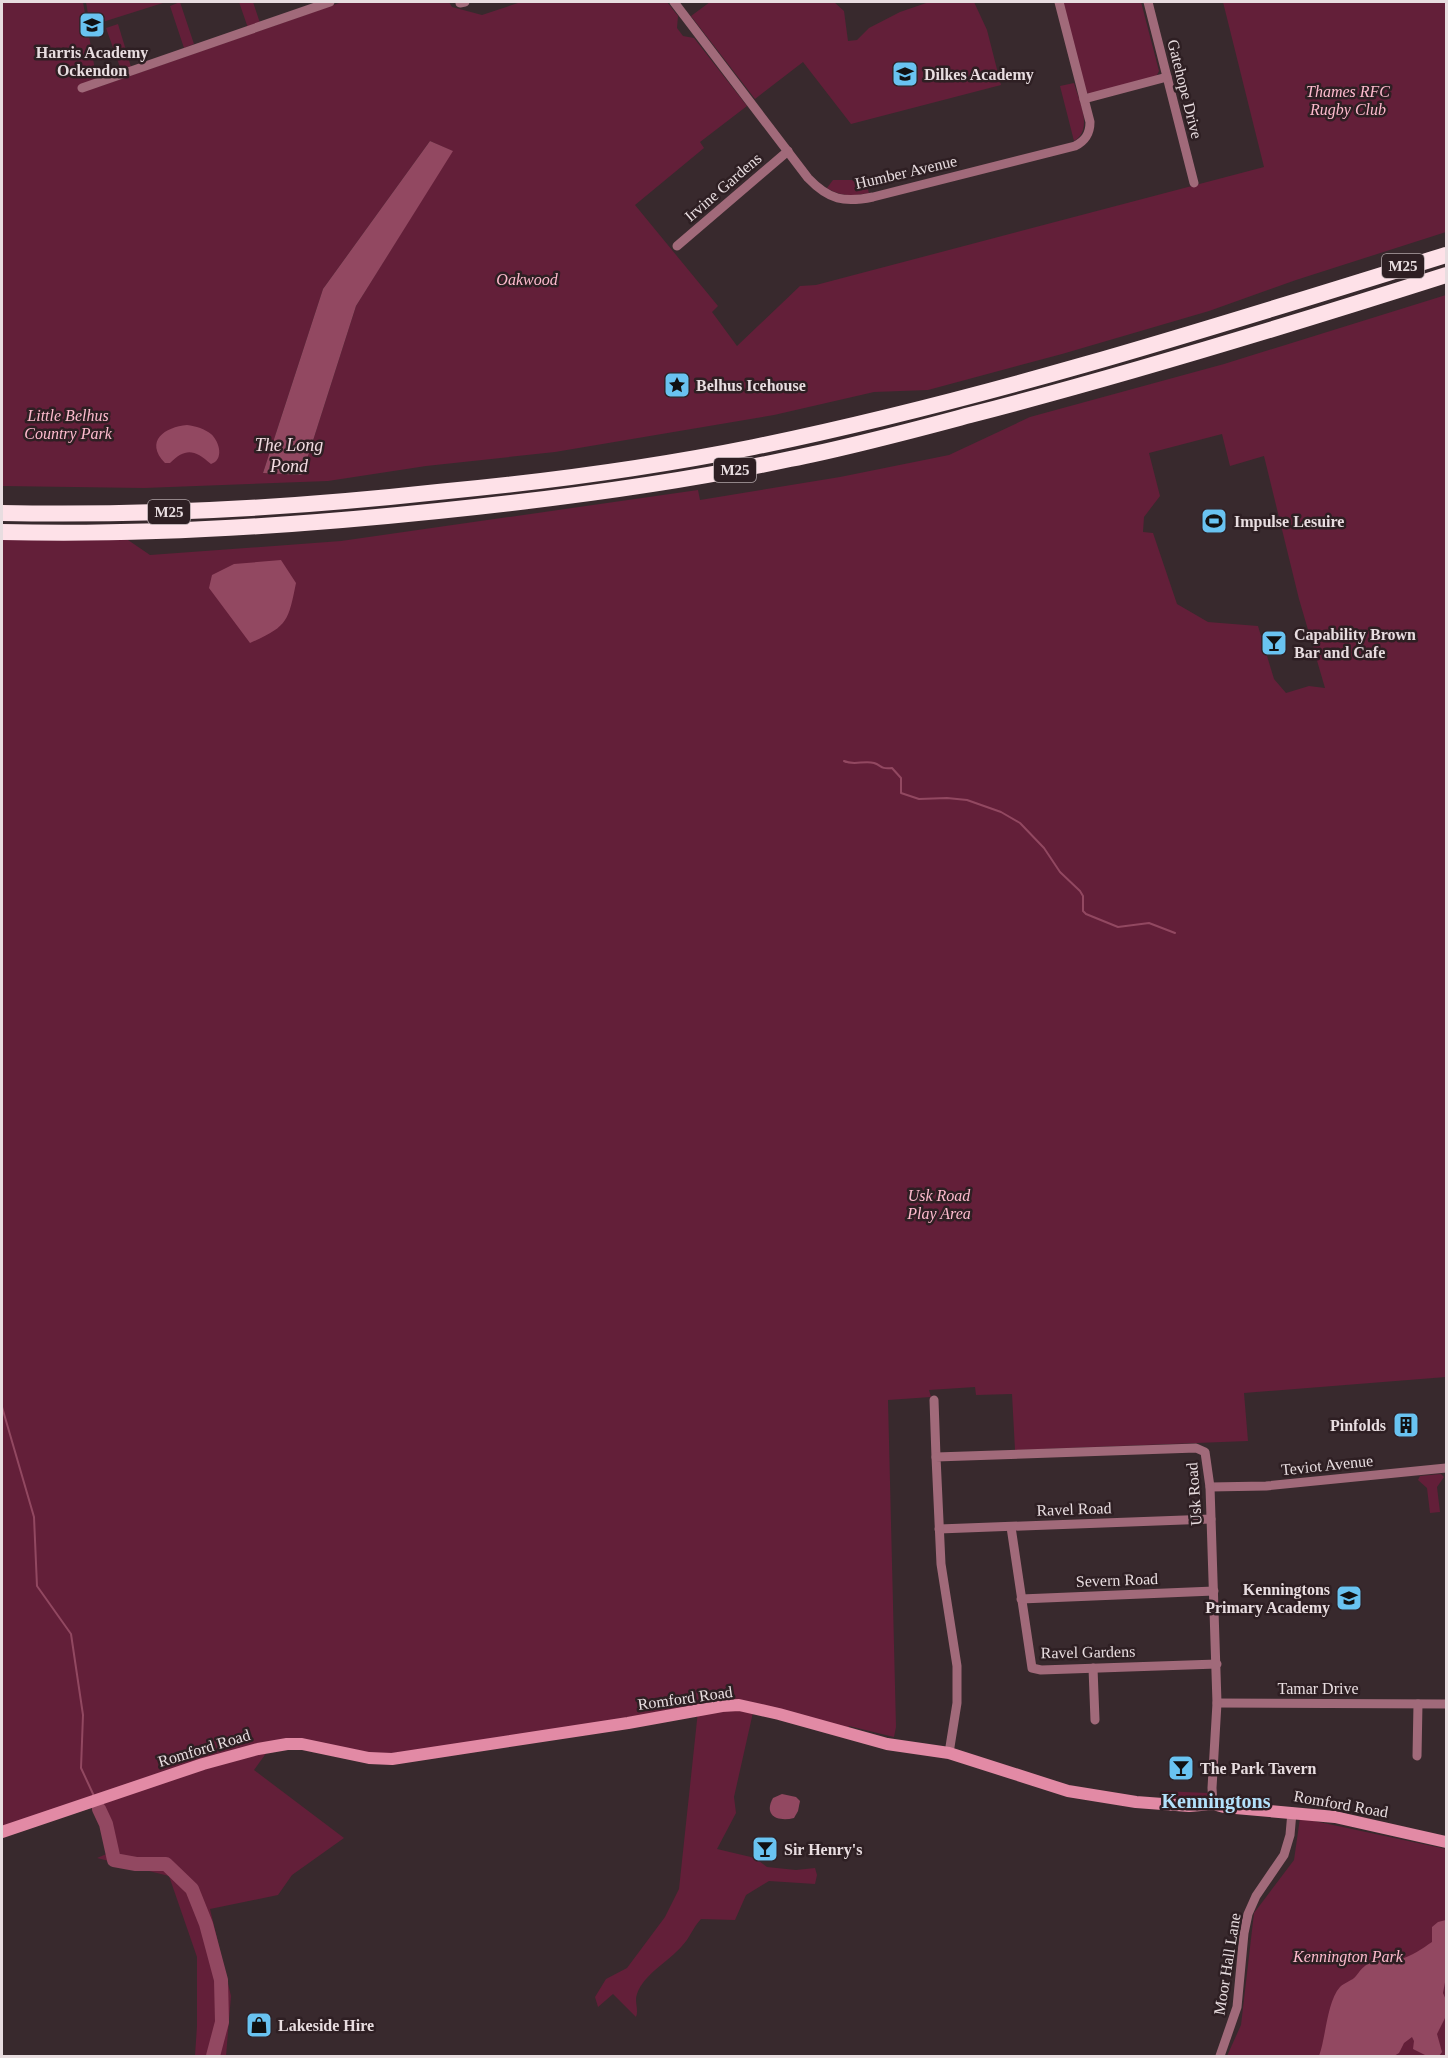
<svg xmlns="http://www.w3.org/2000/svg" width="1448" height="2058" viewBox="0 0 1448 2058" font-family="Georgia,serif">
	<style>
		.green { fill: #631f39; fill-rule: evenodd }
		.water { fill: #924861 }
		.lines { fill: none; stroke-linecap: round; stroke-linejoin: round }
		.stream { stroke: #924861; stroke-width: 2 }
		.river { stroke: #924861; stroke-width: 14 }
		.street { stroke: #a16a7a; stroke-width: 9 }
		.secondary { stroke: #e28aa5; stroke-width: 12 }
		.highway { stroke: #fee1e8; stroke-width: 16 }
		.labels { text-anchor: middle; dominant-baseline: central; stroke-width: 5; stroke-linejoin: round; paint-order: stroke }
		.shield { fill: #2e1f23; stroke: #b0a4a7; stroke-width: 1.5 }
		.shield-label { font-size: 15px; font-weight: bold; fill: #e8dde0 }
		.poi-label { font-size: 16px; font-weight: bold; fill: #e8dde0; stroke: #2e1f23; text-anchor: start }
		.street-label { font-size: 16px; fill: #e8dde0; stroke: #2e1f23 }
		.park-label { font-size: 16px; font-style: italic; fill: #febbce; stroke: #2e1f23 }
		.water-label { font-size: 18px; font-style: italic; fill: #f2dbe1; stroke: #2e1f23 }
		.quarter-label { font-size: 20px; font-weight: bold; fill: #b3e1fb; stroke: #2e1f23 }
	</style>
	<rect width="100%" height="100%" fill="#38292d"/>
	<g class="green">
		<path d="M2 2H83L98 87 342 2H449L452 7 482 15 521 2H667L678 16 677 28 683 36 694 38 747 106 700 142 704 148 635 205 718 306 712 312 737 346 800 286 816 285 1264 167 1223 2H1446V232L1296 280 1209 311 1062 354 928 390 874 392 774 415 555 452 426 466 328 481 144 488 2 486ZM430 141 452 151 356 306 302 475 263 473 323 289Z"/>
		<path d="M86 2H166L90 26Z"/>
		<path d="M180 2 194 44 184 48 170 6Z"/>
		<path d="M239 2H253L260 23 248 28Z"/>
		<path d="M710 2H834L844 11 848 41 857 40 869 28 900 12 929 2H974L987 30 1001 85 851 124 803 62 755 99 691 16Z"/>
		<path d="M1062 2H1141L1159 71 1156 77 1089 94 1086 92Z"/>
		<path d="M118 24 131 67 121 70 106 28Z"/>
		<path d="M1074 83C1079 100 1094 130 1074 141L1060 86Z"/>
		<path d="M833 180H865L869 193C853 196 841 197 827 188Z"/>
		<path d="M1446 295V1377L1244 1393 1248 1441 1015 1450 1012 1394 976 1395 975 1387 929 1390 931 1397 888 1400 896 1727 894 1737 849 1726 847 1734 754 1708 734 1797 736 1813 717 1849 755 1858 767 1867 796 1870 815 1868 817 1875 815 1884 769 1881 746 1895 735 1920 701 1919C693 1927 690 1938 682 1946 668 1962 644 1974 637 1994 634 2002 639 2009 636 2017L613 1994 598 2007 595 1997 606 1979 627 1968 665 1917 679 1889 698 1711 405 1758 317 1746 258 1749 2 1831V537L128 540 150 555 341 541 698 490 700 500 840 477 949 455 1030 417 1224 364ZM1222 434 1230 466 1264 456 1299 599 1325 688 1309 686 1286 693 1274 679 1258 626 1208 622 1177 604 1153 533 1143 532 1144 517 1160 496 1149 453Z"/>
		<path d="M1441 1474 1444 1477 1437 1487 1440 1512 1430 1513 1427 1488 1418 1480 1420 1476Z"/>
		<path d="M267 1752 254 1770 344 1838 292 1875 278 1895 210 1909 231 1996 226 2056H195L197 2026V1957L169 1876 97 1858 109 1853H116L100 1804 191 1773Z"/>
		<path d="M1162 1791 1208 1793 1210 1797 1192 1801 1163 1799Z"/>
		<path d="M1300 1818 1446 1849V2056H1227L1241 2025 1254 1913 1294 1860Z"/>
	</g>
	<g class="water">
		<path d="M430 141 453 151 356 306 302 475 263 473 323 289Z"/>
		<path d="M187 425C196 426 205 429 211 434 220 442 224 460 211 464 195 450 186 447 170 463H165C144 441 165 427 187 425Z"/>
		<path d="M281 560 296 583C288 622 288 626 250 643L209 588 212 575 234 564Z"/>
		<path d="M782 1794 796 1797 800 1801 798 1811 794 1818C778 1822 763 1816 773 1798Z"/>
		<path d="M1446 1920V1977L1443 1993 1446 2000V2016L1437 2034 1442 2052 1439 2056H1427L1413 2049 1414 2041 1412 2037 1404 2043 1399 2053 1394 2056H1319C1326 2037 1327 2001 1340 1987 1345 1982 1352 1981 1356 1976 1362 1968 1366 1963 1377 1960 1385 1958 1393 1960 1400 1959 1411 1957 1423 1948 1432 1942V1927L1438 1922Z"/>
	</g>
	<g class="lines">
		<g class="stream">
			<path d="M844 761C854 766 864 760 874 763 883 766 879 769 892 768L901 778V793L919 799 947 798 967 800 1001 812 1020 823 1044 848 1060 872 1080 891 1083 896V911L1086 914 1118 927 1149 923 1175 933"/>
			<path d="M2 1407 34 1517 37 1586 71 1634 83 1715 81 1768 94 1796"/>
		</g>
		<path class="river" d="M99 1809 106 1824 114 1860 136 1864H166L192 1889 206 1924 221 1980 222 2022 213 2056"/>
		<g class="street">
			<path d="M674 2 808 178C829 200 844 203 873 197L1075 146C1085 141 1090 134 1090 122L1059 2"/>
			<path d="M1148 2 1194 183"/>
			<path d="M460 3 465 2"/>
			<path d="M82 88 330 2"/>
			<path d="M1084 99 1167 77"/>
			<path d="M677 246 788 151"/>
			<path d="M934 1400 936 1457"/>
			<path d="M1210 1487 1266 1486 1446 1468"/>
			<path d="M1011 1527 1032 1668 1041 1670 1217 1664"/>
			<path d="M939 1529 1211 1519"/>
			<path d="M1021 1599 1214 1591"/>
			<path d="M1093 1668 1095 1720"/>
			<path d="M1217 1703 1446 1704"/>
			<path d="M949 1753 957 1703V1666L941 1564 936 1457 1196 1448 1205 1452 1210 1487 1217 1703 1212 1788 1213 1804"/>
			<path d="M1417 1756 1418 1704"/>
			<path d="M1220 2056 1237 2007 1244 1933 1248 1914 1256 1896 1284 1855 1290 1835 1292 1812"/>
		</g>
		<path class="secondary" d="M2 1832 203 1764 258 1749 287 1744H302L369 1758 392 1759 628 1723 722 1706 739 1705 779 1714 887 1744 949 1753 1068 1791 1136 1802 1189 1806 1213 1804 1224 1807 1335 1817 1446 1842"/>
		<g class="highway">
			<path d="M2 513C148 516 293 508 438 492 544 482 650 468 754 447 988 399 1218 326 1446 255"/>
			<path d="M2 532C148 536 293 526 438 511 556 499 674 484 790 459 851 447 910 431 970 415 1130 374 1289 325 1446 275"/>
		</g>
	</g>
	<defs>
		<g id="school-square" transform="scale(1.35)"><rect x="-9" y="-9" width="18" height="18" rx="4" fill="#69c3f1" stroke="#2e1f23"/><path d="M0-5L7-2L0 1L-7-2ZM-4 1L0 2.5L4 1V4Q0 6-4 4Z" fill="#111"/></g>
		<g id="sight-square" transform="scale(1.35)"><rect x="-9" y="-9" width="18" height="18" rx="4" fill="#69c3f1" stroke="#2e1f23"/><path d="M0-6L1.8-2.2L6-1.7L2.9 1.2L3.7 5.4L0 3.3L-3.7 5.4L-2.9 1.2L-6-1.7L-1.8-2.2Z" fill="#111"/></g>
		<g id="stadium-square" transform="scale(1.35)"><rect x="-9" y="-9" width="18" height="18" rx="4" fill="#69c3f1" stroke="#2e1f23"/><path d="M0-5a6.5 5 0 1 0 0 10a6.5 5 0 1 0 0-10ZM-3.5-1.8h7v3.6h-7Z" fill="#111"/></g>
		<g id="bar-square" transform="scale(1.35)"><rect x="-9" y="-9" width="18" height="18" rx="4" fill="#69c3f1" stroke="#2e1f23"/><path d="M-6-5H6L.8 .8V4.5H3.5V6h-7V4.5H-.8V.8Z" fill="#111"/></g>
		<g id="building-square" transform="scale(1.35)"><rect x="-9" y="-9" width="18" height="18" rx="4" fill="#69c3f1" stroke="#2e1f23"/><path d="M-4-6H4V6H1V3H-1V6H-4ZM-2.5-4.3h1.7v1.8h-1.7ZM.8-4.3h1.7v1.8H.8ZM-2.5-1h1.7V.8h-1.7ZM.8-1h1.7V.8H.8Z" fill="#111"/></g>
		<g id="shop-square" transform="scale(1.35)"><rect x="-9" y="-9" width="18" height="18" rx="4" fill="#69c3f1" stroke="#2e1f23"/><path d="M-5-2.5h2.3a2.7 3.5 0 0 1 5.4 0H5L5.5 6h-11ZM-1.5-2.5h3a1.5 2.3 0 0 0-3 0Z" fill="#111"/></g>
	</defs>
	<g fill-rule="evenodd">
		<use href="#school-square" x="92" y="25"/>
		<use href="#school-square" x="905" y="74"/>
		<use href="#sight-square" x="677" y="385"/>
		<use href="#stadium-square" x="1214" y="521"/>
		<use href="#bar-square" x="1274" y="643"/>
		<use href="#building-square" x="1406" y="1425"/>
		<use href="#school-square" x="1349" y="1598"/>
		<use href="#bar-square" x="1181" y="1768"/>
		<use href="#bar-square" x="765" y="1849"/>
		<use href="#shop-square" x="259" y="2025"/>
	</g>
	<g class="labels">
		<g class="shield">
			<rect x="1382" y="254" width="42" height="24" rx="4.5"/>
			<rect x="714" y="458" width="42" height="24" rx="4.5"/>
			<rect x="148" y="500" width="42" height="24" rx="4.5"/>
		</g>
		<g class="shield-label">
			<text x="1403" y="266">M25</text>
			<text x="735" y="470">M25</text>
			<text x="169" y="512">M25</text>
		</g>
		<g class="poi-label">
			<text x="92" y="52" text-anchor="middle">Harris Academy<tspan x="92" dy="18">Ockendon</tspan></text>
			<text x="924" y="74">Dilkes Academy</text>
			<text x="696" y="385">Belhus Icehouse</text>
			<text x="1234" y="521">Impulse Lesuire</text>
			<text x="1294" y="634">Capability Brown<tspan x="1294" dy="18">Bar and Cafe</tspan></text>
			<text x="1386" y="1425" text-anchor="end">Pinfolds</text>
			<text x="1330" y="1589" text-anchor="end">Kenningtons<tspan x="1330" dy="18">Primary Academy</tspan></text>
			<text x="1200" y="1768">The Park Tavern</text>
			<text x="784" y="1849">Sir Henry's</text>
			<text x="278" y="2025">Lakeside Hire</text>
		</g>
		<g class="street-label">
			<text transform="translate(1185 89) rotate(76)">Gatehope Drive</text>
			<text transform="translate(906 172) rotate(-13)">Humber Avenue</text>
			<text transform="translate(723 187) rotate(-41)">Irvine Gardens</text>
			<text transform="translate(1327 1465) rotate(-6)">Teviot Avenue</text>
			<text transform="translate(1194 1494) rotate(-94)">Usk Road</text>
			<text transform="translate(1074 1509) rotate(-2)">Ravel Road</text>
			<text transform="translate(1117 1580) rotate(-2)">Severn Road</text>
			<text transform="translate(1088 1652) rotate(-1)">Ravel Gardens</text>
			<text x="1318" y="1688">Tamar Drive</text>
			<text transform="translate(685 1698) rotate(-8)">Romford Road</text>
			<text transform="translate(204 1748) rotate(-17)">Romford Road</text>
			<text transform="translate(1341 1804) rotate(10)">Romford Road</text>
			<text transform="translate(1227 1964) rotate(-81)">Moor Hall Lane</text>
		</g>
		<g class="park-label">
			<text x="1348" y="91">Thames RFC<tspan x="1348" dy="18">Rugby Club</tspan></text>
			<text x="527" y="279">Oakwood</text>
			<text x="68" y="415">Little Belhus<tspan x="68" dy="18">Country Park</tspan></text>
			<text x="939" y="1195">Usk Road<tspan x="939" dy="18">Play Area</tspan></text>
			<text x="1348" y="1956">Kennington Park</text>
		</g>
		<g class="water-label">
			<text x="289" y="445">The Long<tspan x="289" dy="21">Pond</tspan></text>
		</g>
		<g class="quarter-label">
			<text x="1216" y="1801">Kenningtons</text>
		</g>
	</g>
	<rect width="1448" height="2058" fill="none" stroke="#e8dde0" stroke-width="6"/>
</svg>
